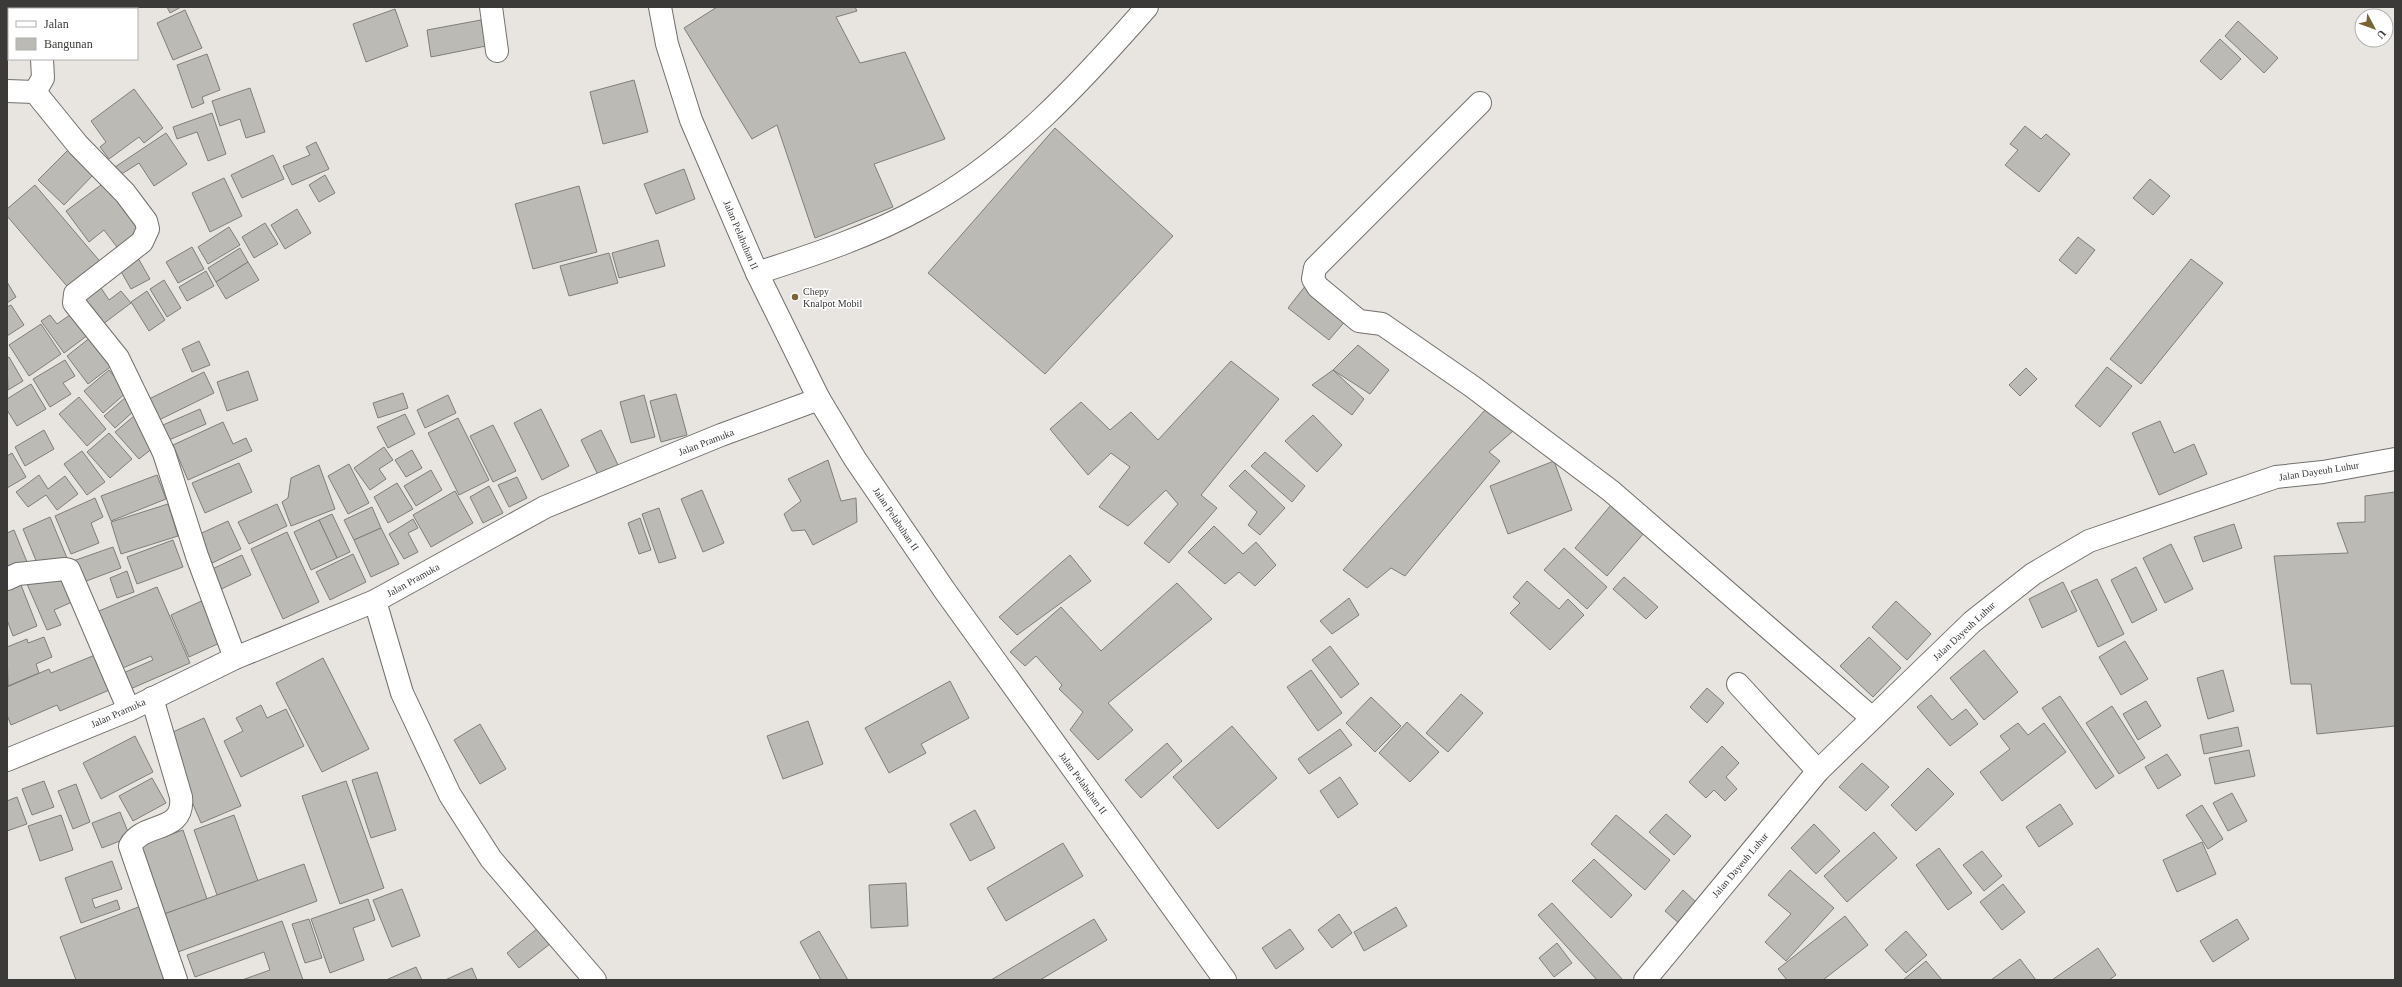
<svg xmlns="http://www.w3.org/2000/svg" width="2402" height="987" viewBox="0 0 2402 987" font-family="Georgia,serif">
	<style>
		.building { fill: #bcbab5; stroke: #807e7a }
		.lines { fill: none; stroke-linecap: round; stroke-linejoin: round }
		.street-casing { stroke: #72706c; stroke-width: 24 }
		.secondary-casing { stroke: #72706c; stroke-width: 24 }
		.street { stroke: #fff; stroke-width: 22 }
		.secondary { stroke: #fff; stroke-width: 22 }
		.poi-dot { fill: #7b6434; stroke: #fff; stroke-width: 1.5 }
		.labels { text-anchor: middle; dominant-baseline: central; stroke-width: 3; stroke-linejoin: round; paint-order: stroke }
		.street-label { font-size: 10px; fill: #3b3a38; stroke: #fff }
		.poi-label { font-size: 10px; fill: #3b3a38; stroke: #fff; text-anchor: start }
	</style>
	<rect width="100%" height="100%" fill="#e8e5e1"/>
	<g class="building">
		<path d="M167 7H181L170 13Z"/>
		<path d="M717 7H855L857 11 836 17 860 63 905 52 945 139 874 164 893 207 815 238 777 125 752 139 684 28Z"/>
		<path d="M395 9 408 46 366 62 353 24Z"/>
		<path d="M185 10 202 48 173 60 157 23Z"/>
		<path d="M481 20 486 46 431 57 427 30Z"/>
		<path d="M2238 21 2278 58 2264 73 2225 36Z"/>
		<path d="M2220 39 2241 59 2221 80 2200 61Z"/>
		<path d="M207 54 220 90 202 97 204 103 192 108 177 65Z"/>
		<path d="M634 80 648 132 603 144 590 92Z"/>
		<path d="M250 88 265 132 246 138 240 119 220 126 212 101Z"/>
		<path d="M134 89 163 128 144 143 139 137 109 159 100 147 106 142 91 121Z"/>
		<path d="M212 113 226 154 208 161 197 132 177 139 173 127Z"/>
		<path d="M2025 126 2041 139 2046 134 2070 154 2039 192 2005 165 2018 150 2010 144Z"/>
		<path d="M1055 128 1173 236 1045 374 928 273Z"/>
		<path d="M166 133 187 164 154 186 139 163 120 175 115 167Z"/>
		<path d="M316 142 329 169 292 185 283 166 310 155 306 147Z"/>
		<path d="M70 148 96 172 64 205 38 180Z"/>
		<path d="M273 155 284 179 242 198 231 175Z"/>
		<path d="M684 169 695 199 656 214 644 184Z"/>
		<path d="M325 175 335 193 319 202 309 185Z"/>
		<path d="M224 178 242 216 210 232 192 193Z"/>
		<path d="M2150 179 2170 196 2153 215 2133 198Z"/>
		<path d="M105 182 144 233 120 251 104 230 89 242 66 211Z"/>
		<path d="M35 185 103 265 72 292 7 216V209Z"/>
		<path d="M579 186 597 252 533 269 515 204Z"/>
		<path d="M297 209 311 233 285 249 271 225Z"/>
		<path d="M265 223 278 244 254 258 242 237Z"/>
		<path d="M229 227 240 245 208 264 198 247Z"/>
		<path d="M2078 237 2095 250 2076 274 2059 260Z"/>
		<path d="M658 240 665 266 619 278 612 253Z"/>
		<path d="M192 247 204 269 178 283 166 262Z"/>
		<path d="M240 248 248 262 216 282 208 268Z"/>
		<path d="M609 253 618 283 569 296 560 266Z"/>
		<path d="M138 258 150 279 131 289 119 268Z"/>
		<path d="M2191 259 2223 283 2141 384 2110 359Z"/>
		<path d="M248 262 259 280 226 299 216 282Z"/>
		<path d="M206 271 214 286 187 301 179 287Z"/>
		<path d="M164 280 181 308 167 317 150 289Z"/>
		<path d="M7 282 16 297 7 303Z"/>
		<path d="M97 282 109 300 121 291 131 303 99 327 77 297Z"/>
		<path d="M1306 285 1347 319 1329 340 1288 308Z"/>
		<path d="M147 291 165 320 149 331 131 302Z"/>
		<path d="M11 305 24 325 7 336V307Z"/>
		<path d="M77 310 92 332 64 353 41 321 50 315 57 324Z"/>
		<path d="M41 324 61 354 29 376 9 345Z"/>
		<path d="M96 333 118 361 88 384 67 356Z"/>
		<path d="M199 341 210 365 192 372 182 349Z"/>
		<path d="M1358 345 1389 370 1370 394 1333 370Z"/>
		<path d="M9 357 23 381 8 390 7 358Z"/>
		<path d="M65 360 75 376 63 383 71 394 50 407 33 379Z"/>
		<path d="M1231 361 1279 399 1201 495 1217 508 1169 563 1144 543 1178 504 1166 490 1128 526 1099 507 1130 467 1111 453 1088 475 1050 429 1081 402 1110 430 1131 412 1158 440Z"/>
		<path d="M2107 367 2132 386 2100 427 2075 406Z"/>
		<path d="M2026 368 2037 379 2020 396 2009 385Z"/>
		<path d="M109 370 127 392 103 413 84 391Z"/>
		<path d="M1333 370 1364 399 1352 415 1312 385Z"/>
		<path d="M248 371 258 400 227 411 217 382Z"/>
		<path d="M204 372 214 393 157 421 147 400Z"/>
		<path d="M31 384 46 409 17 426 7 410V399Z"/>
		<path d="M403 393 408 408 378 418 373 403Z"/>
		<path d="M676 394 687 435 661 442 650 401Z"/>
		<path d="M448 395 456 413 425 428 417 410Z"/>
		<path d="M644 395 655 437 631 443 620 402Z"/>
		<path d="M79 397 106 429 87 446 59 414Z"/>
		<path d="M126 397 136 409 115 428 104 416Z"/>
		<path d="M200 409 206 424 169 440 163 425Z"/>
		<path d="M541 409 569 466 542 480 514 423Z"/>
		<path d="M1485 410 1513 431 1489 452 1500 461 1405 576 1391 568 1367 588 1343 570Z"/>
		<path d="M405 414 415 434 388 448 377 427Z"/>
		<path d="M1313 415 1342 445 1317 472 1285 441Z"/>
		<path d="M134 416 158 444 139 459 115 432Z"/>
		<path d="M458 418 489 480 459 495 428 433Z"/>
		<path d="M2160 421 2174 453 2194 444 2207 474 2159 495 2132 433Z"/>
		<path d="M223 422 233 444 246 438 252 451 188 480 173 445Z"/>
		<path d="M493 425 516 471 493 482 470 436Z"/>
		<path d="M44 430 54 449 25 466 15 447Z"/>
		<path d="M601 430 619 467 599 477 581 440Z"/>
		<path d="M109 433 132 459 110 478 87 452Z"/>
		<path d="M384 447 393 460 379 469 386 479 370 490 354 468Z"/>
		<path d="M412 450 422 468 406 477 395 460Z"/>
		<path d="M82 451 105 482 87 495 64 464Z"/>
		<path d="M1265 452 1305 486 1292 502 1251 466Z"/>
		<path d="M12 453 26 477 7 488V456Z"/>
		<path d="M828 460 841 501 856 498 857 522 813 545 805 530 792 531 784 514 801 501 788 479Z"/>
		<path d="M1554 461 1572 510 1508 534 1490 486Z"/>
		<path d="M239 463 252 492 205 513 192 483Z"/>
		<path d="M349 464 369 503 348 514 328 476Z"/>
		<path d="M319 465 335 509 291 526 282 502 288 498 291 478Z"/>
		<path d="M431 470 442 490 416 506 404 486Z"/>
		<path d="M1245 470 1285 508 1260 535 1248 525 1257 512 1229 486Z"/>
		<path d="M39 475 48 489 65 476 78 494 57 510 46 495 28 507 16 492Z"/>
		<path d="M157 475 166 499 111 521 101 496Z"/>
		<path d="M517 477 527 498 509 507 498 485Z"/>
		<path d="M397 483 413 509 388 523 374 497Z"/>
		<path d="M489 486 503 513 483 523 470 497Z"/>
		<path d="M702 490 724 543 703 552 681 499Z"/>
		<path d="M455 491 473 523 431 547 413 515Z"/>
		<path d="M2395 492V726L2317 734 2311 684H2291L2274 556 2348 553 2337 523 2365 522V496Z"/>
		<path d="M95 498 103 517 91 523 99 543 71 554 55 516Z"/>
		<path d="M168 504 178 536 121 554 111 522Z"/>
		<path d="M277 504 287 526 249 544 238 522Z"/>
		<path d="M1611 505 1644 533 1607 576 1575 548Z"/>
		<path d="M372 507 381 528 354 540 344 520Z"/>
		<path d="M659 508 676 558 659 563 642 514Z"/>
		<path d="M332 514 350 552 337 558 319 520Z"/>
		<path d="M50 517 67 558 40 570 23 529Z"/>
		<path d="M640 518 651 550 639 554 628 523Z"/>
		<path d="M413 519 418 528 408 533 418 552 404 559 389 534Z"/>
		<path d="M319 520 337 558 311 570 294 532Z"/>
		<path d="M228 521 241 549 206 566 193 537Z"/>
		<path d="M2234 524 2242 548 2203 562 2194 537Z"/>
		<path d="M1214 526 1243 554 1256 542 1276 565 1255 586 1239 572 1225 584 1188 552Z"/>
		<path d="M381 528 399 564 371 577 354 540Z"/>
		<path d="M14 530 27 562 7 570V533Z"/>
		<path d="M287 532 319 602 283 619 251 549Z"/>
		<path d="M173 540 183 567 137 584 127 557Z"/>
		<path d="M2171 544 2193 589 2165 603 2143 558Z"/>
		<path d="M113 547 121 568 81 583 73 561Z"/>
		<path d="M1564 548 1607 587 1587 609 1544 570Z"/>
		<path d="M353 554 366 582 330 600 316 572Z"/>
		<path d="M242 555 251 575 215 592 206 572Z"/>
		<path d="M1070 555 1091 581 1017 635 999 617Z"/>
		<path d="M2136 567 2157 610 2132 623 2111 580Z"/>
		<path d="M59 571 72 602 54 610 61 625 47 630 27 584Z"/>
		<path d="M127 571 134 592 117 598 110 578Z"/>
		<path d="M1624 577 1658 607 1646 619 1613 589Z"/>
		<path d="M2097 579 2124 634 2098 647 2071 591Z"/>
		<path d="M1527 581 1559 609 1568 599 1584 615 1550 650 1510 613 1520 603 1513 597Z"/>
		<path d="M2063 582 2077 611 2042 628 2029 599Z"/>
		<path d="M1177 583 1212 619 1108 703 1133 730 1098 760 1070 730 1083 712 1059 689 1062 685 1036 656 1025 666 1010 652 1061 607 1101 651Z"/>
		<path d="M21 585 37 626 13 636 7 620V591Z"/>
		<path d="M157 587 190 663 128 690 121 674 153 660 151 656 118 670 94 613Z"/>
		<path d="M1349 598 1359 615 1332 634 1320 621Z"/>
		<path d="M206 599 224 641 189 657 171 615Z"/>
		<path d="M1896 601 1931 634 1907 660 1872 627Z"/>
		<path d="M44 637 52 657 36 664 39 673 8 686 7 647 27 639 28 643Z"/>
		<path d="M1869 637 1901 668 1873 697 1840 666Z"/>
		<path d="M2125 641 2148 679 2121 695 2099 657Z"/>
		<path d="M1330 646 1359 684 1341 698 1312 660Z"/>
		<path d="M1984 650 2018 692 1984 720 1950 678Z"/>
		<path d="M100 653 114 688 60 711 57 705 11 725 7 715V687L49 669 51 673Z"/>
		<path d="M323 658 369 749 322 772 276 683Z"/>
		<path d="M1311 670 1342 713 1318 731 1287 687Z"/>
		<path d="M2223 670 2234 711 2208 719 2197 678Z"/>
		<path d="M950 681 969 718 921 744 926 753 889 773 865 728Z"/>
		<path d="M1707 688 1724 703 1707 723 1690 707Z"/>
		<path d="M1461 694 1483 713 1448 752 1426 733Z"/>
		<path d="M1931 695 1952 720 1966 709 1978 724 1950 746 1917 707Z"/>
		<path d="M2060 696 2114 776 2096 789 2042 708Z"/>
		<path d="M1371 697 1401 726 1375 752 1346 723Z"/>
		<path d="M2146 701 2161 726 2138 740 2123 714Z"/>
		<path d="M261 705 267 718 286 709 304 746 241 777 224 741 243 731 236 718Z"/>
		<path d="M2112 706 2145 758 2119 774 2086 723Z"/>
		<path d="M204 718 241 806 201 823 164 736Z"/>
		<path d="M808 721 823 764 783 779 767 736Z"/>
		<path d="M1407 722 1439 752 1410 782 1379 753Z"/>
		<path d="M2018 723 2028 735 2044 723 2066 752 2002 801 1980 772 2010 749 2000 736Z"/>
		<path d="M480 724 506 769 480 784 454 740Z"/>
		<path d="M1232 726 1277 778 1218 829 1173 777Z"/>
		<path d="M2238 727 2242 746 2204 754 2200 735Z"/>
		<path d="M1340 729 1352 745 1309 774 1298 759Z"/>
		<path d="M135 736 153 772 101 799 83 763Z"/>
		<path d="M1167 743 1182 761 1141 798 1125 780Z"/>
		<path d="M1722 746 1739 763 1726 777 1737 789 1725 801 1714 790 1706 798 1689 782Z"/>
		<path d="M2249 750 2255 776 2215 784 2209 758Z"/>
		<path d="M2167 754 2181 775 2158 789 2145 767Z"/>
		<path d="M1862 763 1889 787 1866 811 1839 787Z"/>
		<path d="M1928 768 1954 794 1916 831 1891 805Z"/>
		<path d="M377 772 396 830 371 838 352 780Z"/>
		<path d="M1340 777 1358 804 1338 818 1320 791Z"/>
		<path d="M152 778 166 803 133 821 119 796Z"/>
		<path d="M44 781 54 807 32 815 22 789Z"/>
		<path d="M346 781 384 888 340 904 302 796Z"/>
		<path d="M76 784 90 822 73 829 58 791Z"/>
		<path d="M2232 793 2247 821 2228 831 2213 803Z"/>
		<path d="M17 797 27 824 7 831V801Z"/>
		<path d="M2060 804 2073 824 2039 847 2026 827Z"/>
		<path d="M2202 805 2223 839 2208 849 2186 815Z"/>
		<path d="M975 810 995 848 970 861 950 824Z"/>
		<path d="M120 812 130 837 102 848 92 823Z"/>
		<path d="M1666 814 1691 836 1674 855 1649 832Z"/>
		<path d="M61 815 73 850 40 861 28 826Z"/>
		<path d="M234 815 258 881 217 895 194 830Z"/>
		<path d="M1616 815 1670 860 1645 890 1591 844Z"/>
		<path d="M1814 824 1840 851 1816 874 1791 848Z"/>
		<path d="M183 830 207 899 164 914 140 845Z"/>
		<path d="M1874 832 1897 858 1847 902 1824 876Z"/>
		<path d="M2202 842 2216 874 2177 892 2163 860Z"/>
		<path d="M1063 843 1083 876 1006 921 987 888Z"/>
		<path d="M1939 848 1972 893 1948 910 1916 865Z"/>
		<path d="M1982 851 2002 876 1984 891 1963 865Z"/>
		<path d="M1594 859 1632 895 1611 918 1572 881Z"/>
		<path d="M112 861 122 889 92 899 95 908 117 900 120 909 81 923 65 878Z"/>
		<path d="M304 864 317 901 178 952 164 914Z"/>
		<path d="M1790 870 1834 908 1786 961 1765 942 1791 914 1768 895Z"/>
		<path d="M906 883 908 926 871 928 869 885Z"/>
		<path d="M2003 884 2025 912 2002 930 1980 902Z"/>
		<path d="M402 889 420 936 392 947 373 900Z"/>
		<path d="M1683 890 1699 905 1681 925 1665 911Z"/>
		<path d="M368 899 375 920 353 928 364 960 330 973 311 919Z"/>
		<path d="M1552 903 1623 980H1597L1538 915Z"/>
		<path d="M141 906 168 980H76L60 937Z"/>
		<path d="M1396 907 1407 926 1364 951 1354 932Z"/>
		<path d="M1339 914 1352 933 1332 948 1318 930Z"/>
		<path d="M1845 916 1868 945 1823 980H1787L1778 969Z"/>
		<path d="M309 919 322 958 305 963 292 924Z"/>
		<path d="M1094 919 1107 940 1040 980H991Z"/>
		<path d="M2237 919 2249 939 2213 962 2200 941Z"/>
		<path d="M282 921 303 980H242L270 970 264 952 195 977 187 955Z"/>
		<path d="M538 928 550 944 519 968 507 953Z"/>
		<path d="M1290 929 1304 949 1276 969 1262 948Z"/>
		<path d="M819 931 848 980H821L800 942Z"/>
		<path d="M1906 931 1927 955 1906 973 1885 950Z"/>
		<path d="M1557 943 1572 963 1554 977 1539 958Z"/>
		<path d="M2098 948 2116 975 2109 980H2052Z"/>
		<path d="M2020 959 2036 980H1991Z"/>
		<path d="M1926 961 1942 980H1903Z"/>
		<path d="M416 967 422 980H386Z"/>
		<path d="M472 968 477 980H445Z"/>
	</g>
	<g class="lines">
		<g class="street-casing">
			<g id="street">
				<path d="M27 7 28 9"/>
				<path d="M491 7 497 51"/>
				<path d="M7 91 35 92"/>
				<path d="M35 92 78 145 125 193 146 221 148 229 142 242 75 294 74 303 118 358 164 453 197 556 235 658"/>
				<path d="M35 92 43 78 42 59"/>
				<path d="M1480 103 1315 268 1313 279 1318 287 1359 321 1382 324 1473 387 1611 491 1872 718"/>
				<path d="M757 273C813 255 871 236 923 207 1008 162 1084 79 1147 7"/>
				<path d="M7 579 18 574 65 569 69 570 129 710"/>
				<path d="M375 601 402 693 450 795 491 859 595 980"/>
				<path d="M1738 684 1818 771"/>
				<path d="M152 698 181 797C185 834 143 821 130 846L176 980"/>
			</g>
		</g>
		<g class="secondary-casing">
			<g id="secondary">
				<path d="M660 7 667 44 691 120 757 273 819 399 855 459 945 591 1225 980"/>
				<path d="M7 760 129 710 235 658 375 601 545 507 721 435 819 399"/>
				<path d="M1645 980 1818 771 1972 622 2033 574 2089 541 2276 477 2323 472 2395 459"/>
			</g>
		</g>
		<use href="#street" class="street"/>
		<use href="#secondary" class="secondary"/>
	</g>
	<circle class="poi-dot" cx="795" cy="297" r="4"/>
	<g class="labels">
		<g class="street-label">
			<text transform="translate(741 235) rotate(67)">Jalan Pelabuhan II</text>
			<text transform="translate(706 442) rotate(-21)">Jalan Pramuka</text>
			<text transform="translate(2319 471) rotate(-9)">Jalan Dayeuh Luhur</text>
			<text transform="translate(896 519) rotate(56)">Jalan Pelabuhan II</text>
			<text transform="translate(413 580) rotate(-29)">Jalan Pramuka</text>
			<text transform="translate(1964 631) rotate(-43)">Jalan Dayeuh Luhur</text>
			<text transform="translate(118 713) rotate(-24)">Jalan Pramuka</text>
			<text transform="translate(1083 783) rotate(54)">Jalan Pelabuhan II</text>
			<text transform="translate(1740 865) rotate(-50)">Jalan Dayeuh Luhur</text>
		</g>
		<g class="poi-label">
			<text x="803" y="291">Chepy<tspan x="803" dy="12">Knalpot Mobil</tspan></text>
		</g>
	</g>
	<rect width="2402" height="987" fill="none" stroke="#3b3a38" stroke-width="16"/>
	<rect x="8" y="8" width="130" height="52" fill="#ffffff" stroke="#b1b0af"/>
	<rect x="16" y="21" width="20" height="6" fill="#ffffff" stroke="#b1b0af"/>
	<text x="44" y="28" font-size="12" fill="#3b3a38">Jalan</text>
	<rect x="16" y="38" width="20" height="12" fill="#bcbab5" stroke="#b1b0af"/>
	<text x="44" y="48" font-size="12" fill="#3b3a38">Bangunan</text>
	<g transform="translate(2374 28) rotate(131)"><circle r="19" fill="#ffffff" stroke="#b1b0af"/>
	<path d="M0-3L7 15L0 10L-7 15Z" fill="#7b6434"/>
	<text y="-6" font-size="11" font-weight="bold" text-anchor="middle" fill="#3b3a38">U</text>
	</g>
</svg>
